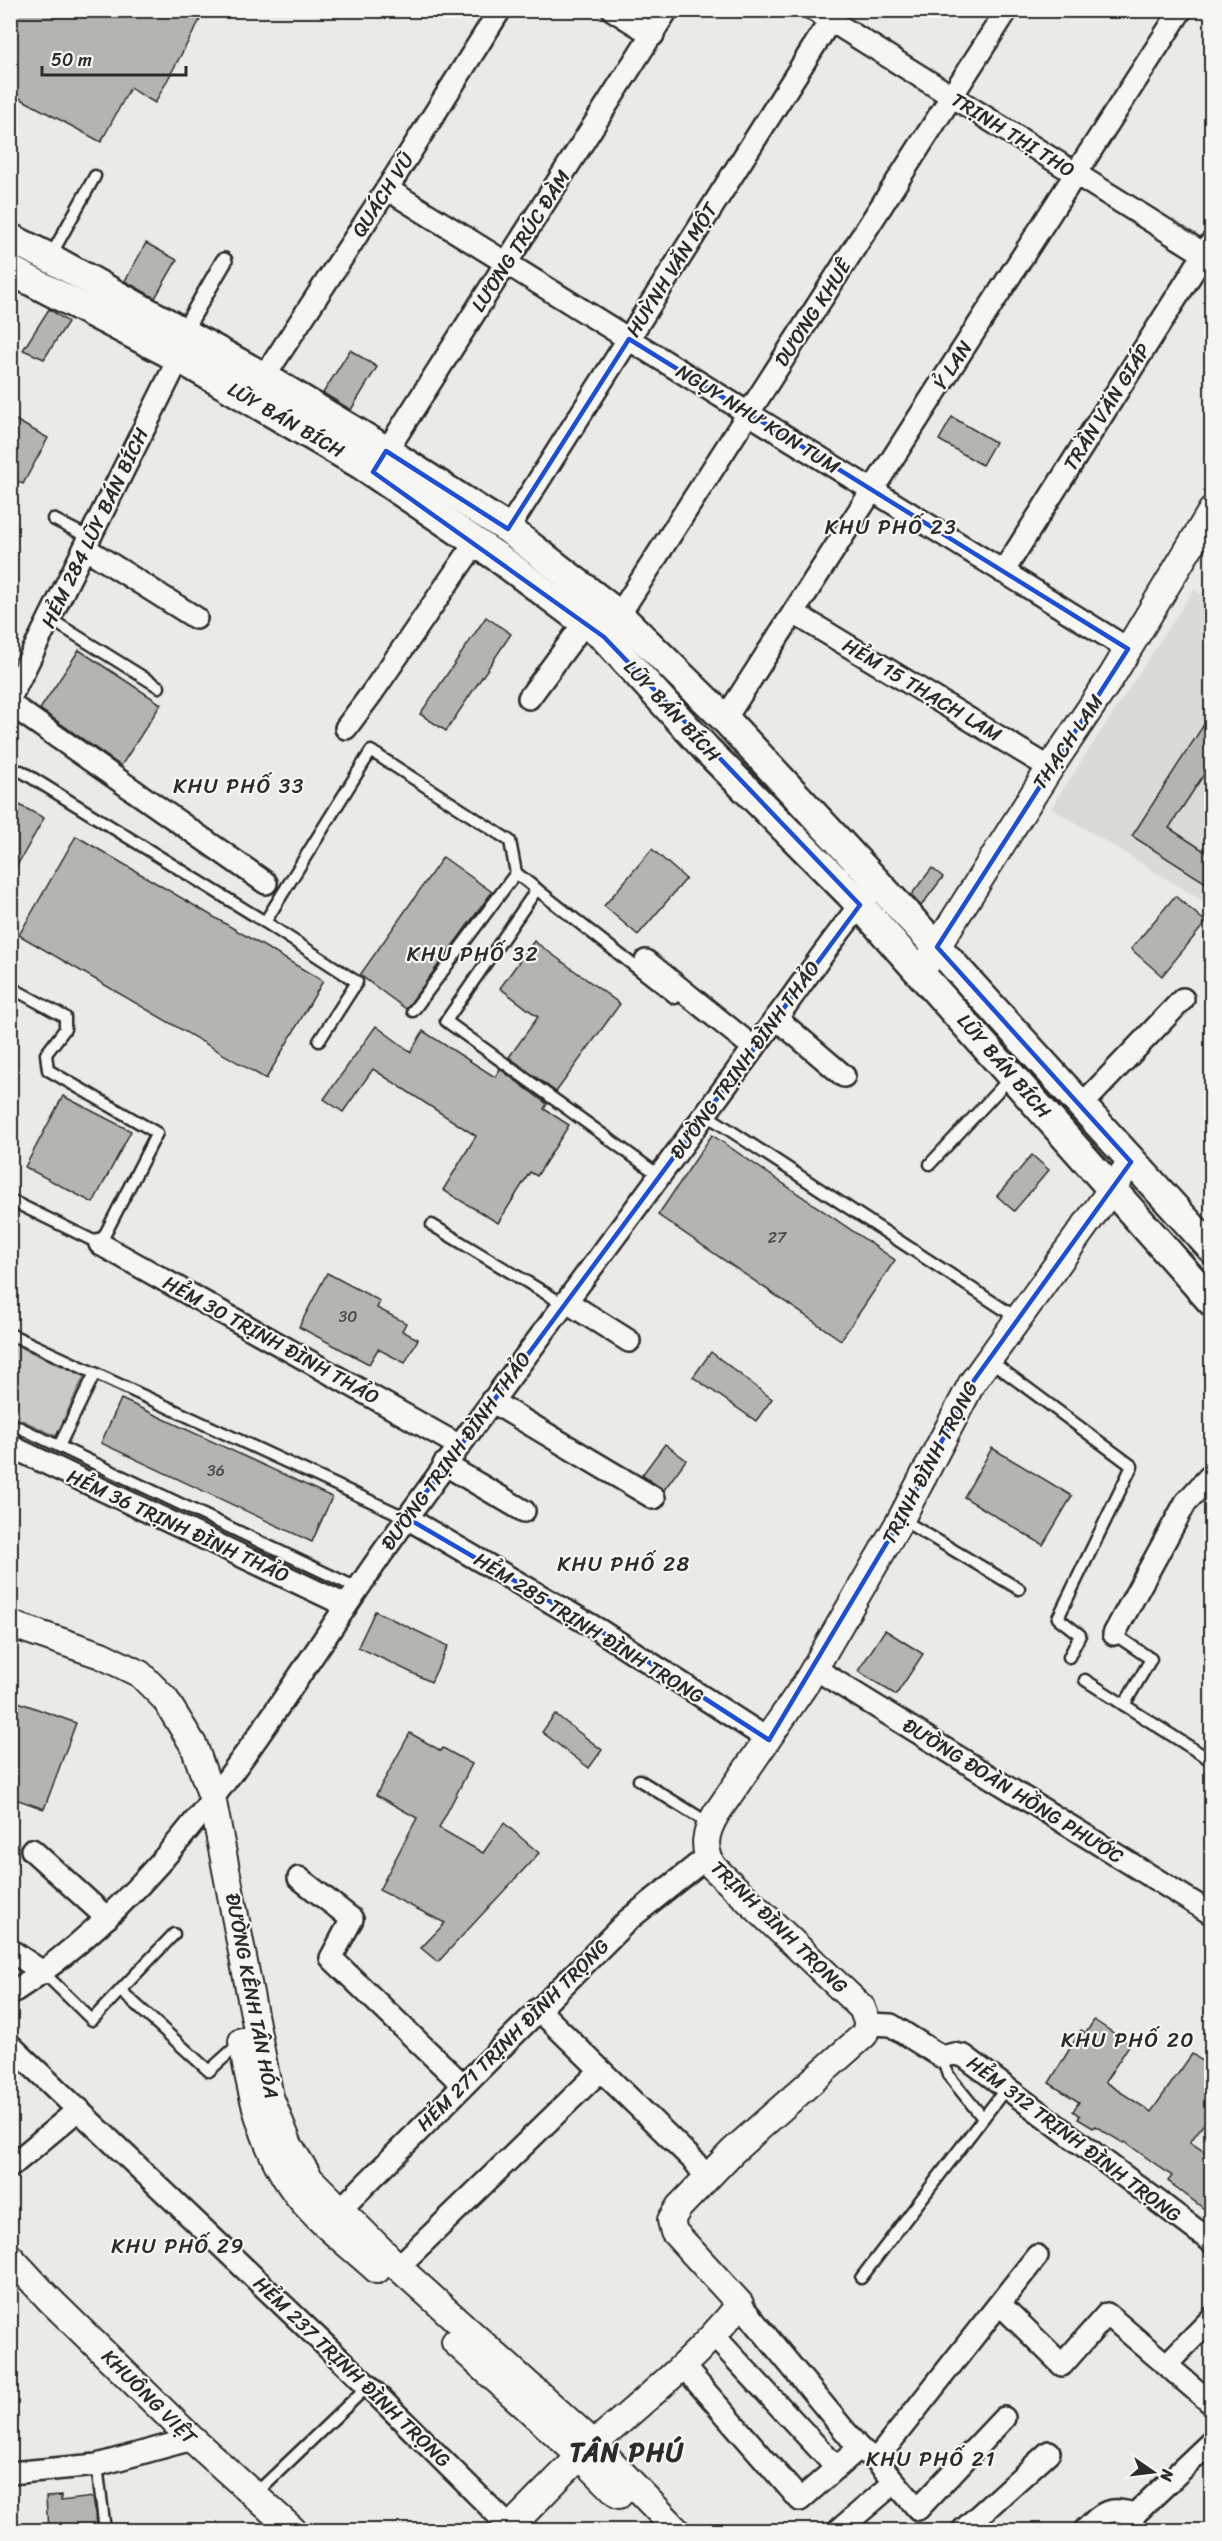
<svg xmlns="http://www.w3.org/2000/svg" width="1222" height="2541" viewBox="0 0 1222 2541" font-family="Sriracha,sans-serif">
	<style>
		.built { fill: #dadad6 }
		.green { fill: #cacac7; stroke: #7a7a79; stroke-width: 1.5 }
		.building { fill: #b4b4b1; stroke: #2b2b2b; stroke-width: 1.5 }
		.lines { fill: none; stroke-linecap: round; stroke-linejoin: round }
		.service-casing { stroke: #2b2b2b; stroke-width: 15 }
		.pedestrian-casing { stroke: #2b2b2b; stroke-width: 20 }
		.minor-casing { stroke: #2b2b2b; stroke-width: 26 }
		.tertiary-casing { stroke: #2b2b2b; stroke-width: 30 }
		.secondary-casing { stroke: #2b2b2b; stroke-width: 33 }
		.service { stroke: #f6f6f2; stroke-width: 10 }
		.pedestrian { stroke: #f6f6f2; stroke-width: 15 }
		.minor { stroke: #f6f6f2; stroke-width: 21 }
		.tertiary { stroke: #f6f6f2; stroke-width: 26 }
		.secondary { stroke: #f6f6f2; stroke-width: 28 }
		.marked { fill: none; stroke: #1d4ed8; stroke-width: 4.5; stroke-linejoin: round }
		.labels { text-anchor: middle; dominant-baseline: central; stroke-width: 4.5; stroke-linejoin: round; paint-order: stroke }
		.number-label { font-size: 16px; fill: #4d4d4c }
		.street-label { font-size: 20px; fill: #2b2b2b; stroke: #f6f6f2 }
		.neighbourhood-label { font-size: 21px; letter-spacing: 1.5px; fill: #2b2b2b; stroke: #f6f6f2 }
		.district-label { font-size: 26px; font-weight: bold; letter-spacing: 1.5px; fill: #2b2b2b; stroke: #f6f6f2 }
	</style>
	<rect width="100%" height="100%" fill="#eaeae6"/>
	<filter id="ink" filterUnits="userSpaceOnUse"><feTurbulence type="fractalNoise" baseFrequency=".0167" numOctaves="2"/><feDisplacementMap in="SourceGraphic" scale="12" xChannelSelector="R" yChannelSelector="G"/><feConvolveMatrix kernelMatrix="1 2 1 2 8 2 1 2 1" color-interpolation-filters="sRGB"/></filter>
	<g filter="url(#ink)">
		<path class="built" d="M1194 589 1211 602V906L1051 808Z"/>
		<path class="green" d="M11 1343 84 1376 56 1436 11 1415Z"/>
		<g class="building">
			<path d="M10 10H192L202 16 155 103 130 88 101 142 10 93Z"/>
			<path d="M146 243 177 260 155 298 125 281Z"/>
			<path d="M49 309 68 322 44 359 23 350Z"/>
			<path d="M350 350 377 367 351 410 323 393Z"/>
			<path d="M10 417 48 438 23 484 10 477Z"/>
			<path d="M952 417 995 442 982 465 939 440Z"/>
			<path d="M486 617 511 634 446 731 420 714Z"/>
			<path d="M79 650 161 704 121 766 40 709Z"/>
			<path d="M1212 712V762L1169 828 1212 856V887L1132 836Z"/>
			<path d="M10 800 44 818 10 878Z"/>
			<path d="M76 836 323 981 266 1079 19 935Z"/>
			<path d="M652 849 686 879 638 935 604 906Z"/>
			<path d="M443 857 492 892 406 1009 360 975Z"/>
			<path d="M932 868 943 877 921 906 911 895Z"/>
			<path d="M1175 896 1206 922 1162 976 1131 949Z"/>
			<path d="M534 941 620 1004 556 1092 509 1057 538 1017 500 988Z"/>
			<path d="M376 1026 411 1052 423 1031 495 1077 500 1069 547 1104 544 1109 569 1125 537 1176 530 1172 498 1223 443 1190 476 1136 373 1069 343 1112 324 1099Z"/>
			<path d="M63 1096 131 1131 93 1203 25 1167Z"/>
			<path d="M712 1135 895 1260 841 1340 658 1215Z"/>
			<path d="M1032 1155 1049 1170 1014 1211 997 1196Z"/>
			<path d="M327 1273 380 1301 377 1308 406 1323 402 1331 418 1339 405 1363 378 1349 369 1364 299 1327Z"/>
			<path d="M711 1352 772 1399 756 1421 693 1377Z"/>
			<path d="M121 1399 332 1497 312 1542 101 1443Z"/>
			<path d="M665 1444 686 1460 664 1490 642 1475Z"/>
			<path d="M992 1448 1072 1496 1043 1545 964 1497Z"/>
			<path d="M375 1611 448 1646 431 1682 358 1647Z"/>
			<path d="M885 1630 923 1654 896 1695 858 1671Z"/>
			<path d="M10 1699 76 1723 44 1809 10 1797Z"/>
			<path d="M555 1714 602 1750 589 1768 542 1732Z"/>
			<path d="M410 1733 441 1751 443 1748 472 1764 439 1828 483 1853 504 1823 539 1853 438 1962 421 1948 445 1923 379 1890 417 1818 376 1795Z"/>
			<path d="M1094 2020 1130 2044 1105 2082 1151 2112 1192 2054 1212 2068V2113L1190 2142 1212 2157V2215L1168 2181 1172 2176 1125 2142 1123 2143 1095 2126 1093 2128 1078 2119 1080 2116 1073 2111 1079 2102 1049 2083 1081 2030 1086 2033Z"/>
			<path d="M61 2496V2501L93 2497 98 2530H48L46 2497Z"/>
		</g>
		<g class="lines">
			<g class="service-casing">
				<g id="service">
					<path d="M50 257 95 176"/>
					<path d="M53 519 90 538"/>
					<path d="M50 619 159 687"/>
					<path d="M21 771 265 922"/>
					<path d="M537 889 446 1021 660 1176"/>
					<path d="M10 987 65 1017V1029L46 1054 48 1070 157 1133 100 1244 10 1200"/>
					<path d="M413 1011 516 873 675 998"/>
					<path d="M319 1041 357 982 265 922 371 751 510 841 516 873"/>
					<path d="M705 1114 1017 1318"/>
					<path d="M930 1164 1010 1078"/>
					<path d="M432 1225 565 1305"/>
					<path d="M10 1334 407 1518"/>
					<path d="M988 1359 1132 1466 1058 1618 1080 1635 1069 1657"/>
					<path d="M10 1423 357 1588"/>
					<path d="M59 1446 95 1373"/>
					<path d="M901 1519 1019 1589"/>
					<path d="M1114 1634 1151 1659 1124 1705"/>
					<path d="M1085 1680 1212 1761"/>
					<path d="M639 1780 710 1824"/>
					<path d="M44 1973 92 2020 174 1934"/>
					<path d="M121 1991 209 2071 240 2043"/>
					<path d="M942 2057 948 2075 983 2118"/>
					<path d="M861 2278 1007 2087"/>
					<path d="M97 2465 105 2530"/>
					<path d="M254 2495 368 2386"/>
				</g>
			</g>
			<g class="pedestrian-casing">
				<path id="pedestrian" d="M183 332 224 261"/>
			</g>
			<g class="minor-casing">
				<g id="minor">
					<path d="M613 10 653 35"/>
					<path d="M814 10 1212 259"/>
					<path d="M387 189 1128 649"/>
					<path d="M264 377 387 189 500 10"/>
					<path d="M379 463 667 10"/>
					<path d="M508 529 837 10"/>
					<path d="M85 548 196 618"/>
					<path d="M1003 572 1211 243"/>
					<path d="M794 613 1050 768"/>
					<path d="M619 615 1007 10"/>
					<path d="M10 698 179 358"/>
					<path d="M529 698 585 622"/>
					<path d="M10 704 266 883"/>
					<path d="M725 719 1181 10"/>
					<path d="M346 728 372 693 476 542"/>
					<path d="M646 961 754 1048"/>
					<path d="M776 1018 844 1076"/>
					<path d="M1081 1106 1183 999"/>
					<path d="M100 1244 458 1445"/>
					<path d="M567 1302 629 1341"/>
					<path d="M491 1401 654 1498"/>
					<path d="M10 1446 345 1605"/>
					<path d="M444 1464 524 1511"/>
					<path d="M407 1518 599 1630 769 1740"/>
					<path d="M1114 1634 1186 1502 1212 1474"/>
					<path d="M814 1668 1212 1914"/>
					<path d="M32 1850 107 1918"/>
					<path d="M299 1878 352 1919 331 1958 463 2085"/>
					<path d="M10 1950 44 1973"/>
					<path d="M10 1994C176 1889 278 1701 388 1545 475 1422 566 1303 655 1182 700 1121 744 1061 789 1001 815 965 841 928 869 894"/>
					<path d="M538 2009 694 2161 706 2177"/>
					<path d="M868 2024 891 2025 942 2057 954 2054 964 2056 1212 2242"/>
					<path d="M10 2045 368 2386 510 2527"/>
					<path d="M10 2167 79 2109"/>
					<path d="M330 2220 628 1920 707 1857"/>
					<path d="M398 2267 600 2071"/>
					<path d="M740 2304 859 2448 876 2460 918 2509 1004 2418"/>
					<path d="M1000 2304 1062 2365 1107 2314 1212 2404"/>
					<path d="M714 2336 836 2467"/>
					<path d="M1166 2365 1212 2318"/>
					<path d="M684 2367 800 2500 859 2448"/>
					<path d="M876 2460 1037 2256"/>
					<path d="M10 2473 97 2465 192 2439"/>
					<path d="M839 2530 895 2482"/>
					<path d="M963 2530 1049 2452"/>
					<path d="M1085 2530C1104 2511 1108 2507 1135 2514"/>
					<path d="M1133 2530 1131 2524 1135 2514 1212 2441"/>
				</g>
			</g>
			<g class="tertiary-casing">
				<g id="tertiary">
					<path d="M921 972 1050 768 1112 676 1212 510"/>
					<path d="M10 1624 101 1655 140 1674 165 1699 194 1746 212 1797 270 2097 289 2145 310 2179 398 2267 594 2444 677 2530"/>
					<path d="M242 2041C251 2096 264 2154 300 2198 322 2225 352 2247 377 2270"/>
					<path d="M10 2257 50 2300 192 2439 293 2530"/>
					<path d="M455 2342 581 2457 619 2495"/>
					<path d="M507 2530C536 2502 564 2470 595 2443 646 2399 698 2357 740 2304L674 2232 671 2220 679 2207 733 2151 864 2035 868 2024 862 2008 713 1867C702 1847 705 1833 716 1814L806 1683 901 1519 972 1383 1131 1162"/>
				</g>
			</g>
			<g class="secondary-casing">
				<g id="secondary">
					<path d="M10 238 50 258 264 377 374 443 508 529 619 615 725 719 949 960 1212 1249"/>
					<path d="M10 270 179 358 360 464 496 556 604 637 706 749 850 894 1212 1302"/>
				</g>
			</g>
			<use href="#service" class="service"/>
			<use href="#pedestrian" class="pedestrian"/>
			<use href="#minor" class="minor"/>
			<use href="#tertiary" class="tertiary"/>
			<use href="#secondary" class="secondary"/>
		</g>
	</g>
	<path class="marked" d="M629 339 1128 649 937 947 1131 1162 972 1383 901 1519 769 1740 599 1630 407 1518 860 905 604 637 373 472 386 451 508 529Z"/>
	<g class="labels">
		<g class="number-label">
			<text x="777" y="1237">27</text>
			<text x="348" y="1316">30</text>
			<text x="216" y="1470">36</text>
		</g>
		<g class="street-label">
			<text transform="translate(1013 135) rotate(32)">TRỊNH THỊ THO</text>
			<text transform="translate(383 195) rotate(-57)">QUÁCH VŨ</text>
			<text transform="translate(521 241) rotate(-57)">LƯƠNG TRÚC ĐÀM</text>
			<text transform="translate(672 270) rotate(-58)">HUỲNH VĂN MỘT</text>
			<text transform="translate(813 313) rotate(-57)">DƯƠNG KHUÊ</text>
			<text transform="translate(953 365) rotate(-57)">Ỷ LAN</text>
			<text transform="translate(1107 407) rotate(-58)">TRẦN VĂN GIÁP</text>
			<text transform="translate(758 419) rotate(32)">NGỤY NHƯ KON TUM</text>
			<text transform="translate(286 420) rotate(30)">LŨY BÁN BÍCH</text>
			<text transform="translate(95 528) rotate(-64)">HẺM 284 LŨY BÁN BÍCH</text>
			<text transform="translate(922 690) rotate(31)">HẺM 15 THẠCH LAM</text>
			<text transform="translate(672 711) rotate(47)">LŨY BÁN BÍCH</text>
			<text transform="translate(1068 742) rotate(-56)">THẠCH LAM</text>
			<text transform="translate(745 1060) rotate(-54)">ĐƯỜNG TRỊNH ĐÌNH THẢO</text>
			<text transform="translate(1004 1066) rotate(49)">LŨY BÁN BÍCH</text>
			<text transform="translate(271 1340) rotate(29)">HẺM 30 TRỊNH ĐÌNH THẢO</text>
			<text transform="translate(456 1451) rotate(-54)">ĐƯỜNG TRỊNH ĐÌNH THẢO</text>
			<text transform="translate(930 1463) rotate(-62)">TRỊNH ĐÌNH TRỌNG</text>
			<text transform="translate(178 1526) rotate(25)">HẺM 36 TRỊNH ĐÌNH THẢO</text>
			<text transform="translate(589 1628) rotate(32)">HẺM 285 TRỊNH ĐÌNH TRỌNG</text>
			<text transform="translate(1013 1791) rotate(32)">ĐƯỜNG ĐOÀN HỒNG PHƯỚC</text>
			<text transform="translate(779 1927) rotate(44)">TRỊNH ĐÌNH TRỌNG</text>
			<text transform="translate(252 1996) rotate(79)">ĐƯỜNG KÊNH TÂN HÓA</text>
			<text transform="translate(513 2035) rotate(-45)">HẺM 271 TRỊNH ĐÌNH TRỌNG</text>
			<text transform="translate(1074 2139) rotate(37)">HẺM 312 TRỊNH ĐÌNH TRỌNG</text>
			<text transform="translate(352 2372) rotate(44)">HẺM 237 TRỊNH ĐÌNH TRỌNG</text>
			<text transform="translate(149 2397) rotate(45)">KHUÔNG VIỆT</text>
		</g>
		<g class="neighbourhood-label">
			<text x="891" y="527">KHU PHỐ 23</text>
			<text x="239" y="786">KHU PHỐ 33</text>
			<text x="473" y="954">KHU PHỐ 32</text>
			<text x="624" y="1564">KHU PHỐ 28</text>
			<text x="1128" y="2040">KHU PHỐ 20</text>
			<text x="178" y="2246">KHU PHỐ 29</text>
			<text x="931" y="2459">KHU PHỐ 21</text>
		</g>
		<g class="district-label">
			<text x="627" y="2452">TÂN PHÚ</text>
		</g>
	</g>
	<rect width="1222" height="2541" fill="none" stroke="#f6f6f2" stroke-width="36"/>
	<rect x="18" y="18" width="1186" height="2505" fill="none" stroke="#2b2b2b" stroke-width="2" filter="url(#ink)"/>
	<g transform="translate(1153 2472) rotate(104)" stroke="#f6f6f2" stroke-width="4.5" paint-order="stroke">
	<path d="M0-4.5L10 22L0 15L-10 22Z" fill="#2b2b2b"/>
	<text y="-9" font-size="16" font-weight="bold" text-anchor="middle" fill="#2b2b2b">N</text>
	</g>
	<path d="M42 66v9h144v-9" fill="none" stroke="#2b2b2b" stroke-width="3"/>
	<text x="51" y="66" font-size="18" fill="#2b2b2b" stroke="#f6f6f2" stroke-width="4.5" paint-order="stroke">50 m</text>
</svg>
